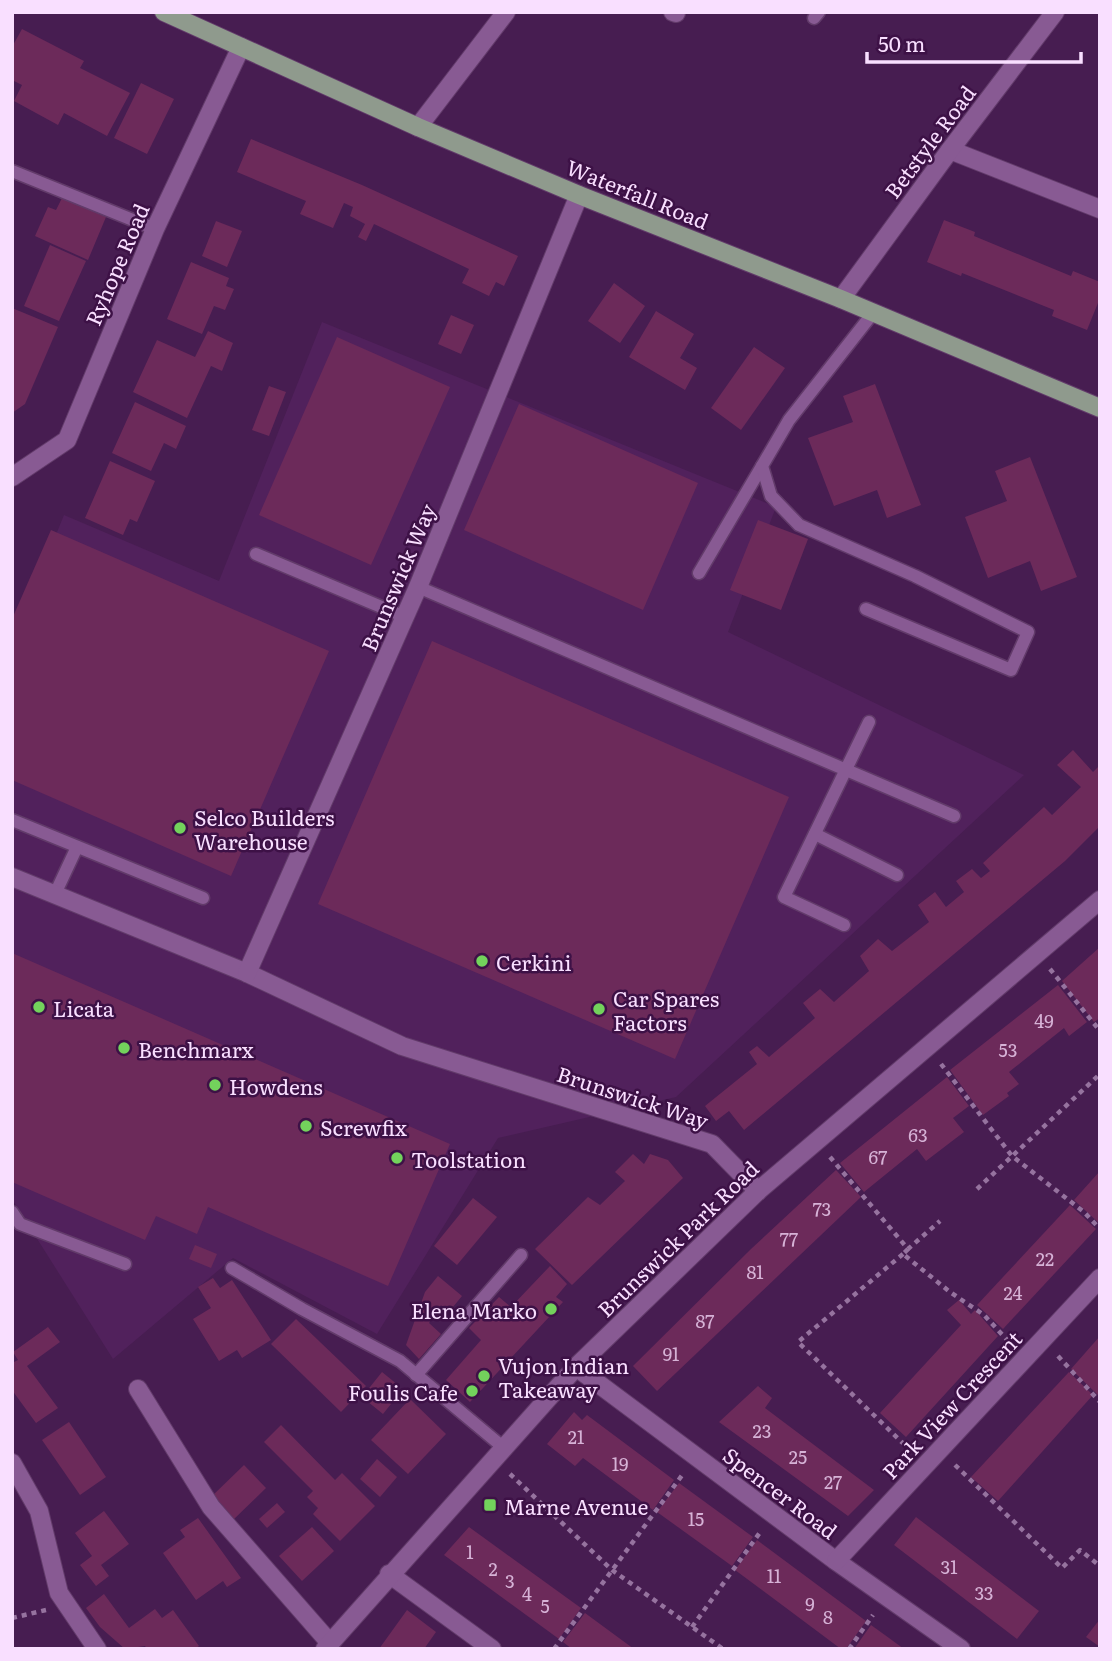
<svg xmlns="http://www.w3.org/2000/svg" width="1112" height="1661" viewBox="0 0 1112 1661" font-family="Literata,serif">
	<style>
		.built { fill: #51215c }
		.building { fill: #6c2a5a }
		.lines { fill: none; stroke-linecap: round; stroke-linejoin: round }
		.lane-casing { stroke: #623b6a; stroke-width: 15 }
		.street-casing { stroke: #623b6a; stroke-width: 20 }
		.secondary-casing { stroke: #623b6a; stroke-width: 20 }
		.primary-casing { stroke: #623b6a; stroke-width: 20 }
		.path { stroke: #96739f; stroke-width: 4.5; stroke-dasharray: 5 5; stroke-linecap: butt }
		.lane { stroke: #885a93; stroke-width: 12 }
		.street { stroke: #885a93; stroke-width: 18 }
		.secondary { stroke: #885a93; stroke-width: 18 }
		.primary { stroke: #8f9a8d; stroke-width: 18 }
		.poi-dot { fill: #73d25c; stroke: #3d1146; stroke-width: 2.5 }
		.labels { text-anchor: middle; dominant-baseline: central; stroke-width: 5; stroke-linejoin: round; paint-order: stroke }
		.number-label { font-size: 18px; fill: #d6b2d6 }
		.street-label { font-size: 21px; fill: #f9dfff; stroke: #3d1146 }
		.poi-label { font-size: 21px; fill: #f9dfff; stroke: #3d1146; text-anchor: start }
	</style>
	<rect width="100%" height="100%" fill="#471d51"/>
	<path class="built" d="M322 322 776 507 728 632 1024 775 676 1097 498 1138 377 1334 233 1258 113 1359 12 1199V643L64 515 219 581Z"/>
	<g class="building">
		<path d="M22 29 84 61 80 68 130 93 107 136 64 113 58 125 14 101 22 85 12 80V47Z"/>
		<path d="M141 83 174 99 147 154 114 138Z"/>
		<path d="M251 139 362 185 518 256 504 286 496 282 489 296 462 283 469 269 374 224 366 241 358 237 365 224 350 216 353 207 344 203 333 228 300 214 306 201 237 172Z"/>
		<path d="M62 198 106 217 88 260 35 236 48 207 56 210Z"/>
		<path d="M944 220 975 232 974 236 1071 276 1073 271 1100 282V298L1087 330 1052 316 1054 310 962 273 961 276 927 262Z"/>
		<path d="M216 221 242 231 227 267 202 256Z"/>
		<path d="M50 245 86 261 59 321 24 306Z"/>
		<path d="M191 262 229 278 226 286 234 289 225 310 214 306 202 334 167 319Z"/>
		<path d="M614 283 645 306 620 343 588 321Z"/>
		<path d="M12 308 58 327 25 404 12 413Z"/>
		<path d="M656 311 694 334 680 358 697 368 685 390 629 357Z"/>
		<path d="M451 315 474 325 461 354 438 344Z"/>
		<path d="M208 331 233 343 222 371 211 366 187 418 133 392 157 340 195 357Z"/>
		<path d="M337 337 450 387 371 565 259 515Z"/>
		<path d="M754 347 785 368 741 430 711 408Z"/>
		<path d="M875 384 921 505 887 518 877 490 834 506 808 438 853 422 843 396Z"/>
		<path d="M269 386 286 392 269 436 252 430Z"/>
		<path d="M135 402 186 426 176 449 164 443 151 471 112 453Z"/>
		<path d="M519 404 698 483 643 610 464 530Z"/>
		<path d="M1030 457 1077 577 1041 591 1030 561 988 578 965 517 1007 501 995 471Z"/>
		<path d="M110 461 155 481 137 522 130 519 123 535 85 518Z"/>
		<path d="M758 520 808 539 781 610 730 590Z"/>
		<path d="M51 530 329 651 231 876 12 780V619Z"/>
		<path d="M432 641 789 797 675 1059 318 904Z"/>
		<path d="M1073 750 1093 772 1100 765V826L1065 861 744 1130 729 1111 716 1121 705 1106 757 1064 749 1052 757 1046 769 1057 815 1018 803 1003 820 989 834 1002 869 971 860 956 878 939 892 951 929 922 918 905 935 892 946 907 964 892 956 881 972 869 981 878 990 871 983 863 1044 807 1052 815 1081 787 1057 765Z"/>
		<path d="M1100 947V1018L1094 1022 1062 981Z"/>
		<path d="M12 953 450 1144 388 1286 208 1207 197 1234 156 1216 145 1240 12 1182Z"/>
		<path d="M1058 985 1087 1022 1069 1036 1064 1028 1009 1072 1019 1084 1007 1093 1009 1096 983 1115 950 1070Z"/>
		<path d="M947 1077 969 1106 953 1118 964 1132 926 1161 917 1149 864 1192 840 1163Z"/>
		<path d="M633 1154 644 1164 650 1154 668 1160 683 1178 572 1285 535 1249 588 1197 600 1205 625 1181 615 1172Z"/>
		<path d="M836 1170 861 1197 657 1391 633 1366 751 1249Z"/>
		<path d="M1100 1171V1224L1074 1200Z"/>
		<path d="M473 1198 497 1217 457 1265 434 1246Z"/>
		<path d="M1070 1205 1096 1229 1003 1329 977 1305Z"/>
		<path d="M195 1245 217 1254 211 1268 189 1259Z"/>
		<path d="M550 1266 567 1284 556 1297 563 1302 470 1402 446 1380 481 1340 469 1328 499 1297 511 1307Z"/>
		<path d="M438 1276 462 1296 448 1313 441 1305 429 1323 441 1334 419 1359 406 1345 425 1292Z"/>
		<path d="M213 1278 220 1288 232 1280 271 1340 242 1358 237 1350 219 1361 193 1319 211 1308 198 1287Z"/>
		<path d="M959 1300 971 1314 975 1310 998 1336 906 1437 880 1413 961 1325 947 1310Z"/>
		<path d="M296 1319 366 1386 341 1412 271 1344Z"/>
		<path d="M48 1327 60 1342 27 1366 58 1408 36 1423 12 1390V1363L18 1360 13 1352Z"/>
		<path d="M1100 1336V1397L1071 1369Z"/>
		<path d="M382 1372 398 1385 386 1400 391 1404 383 1414 362 1397Z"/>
		<path d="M1069 1372 1093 1395 998 1501 971 1477Z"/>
		<path d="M758 1386 772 1398 765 1408 874 1490 848 1516 719 1422Z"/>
		<path d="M410 1399 446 1434 408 1474 371 1440Z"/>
		<path d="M574 1412 582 1420 587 1415 674 1480 653 1510 583 1458 575 1466 547 1444Z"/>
		<path d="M69 1422 106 1477 80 1495 42 1440Z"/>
		<path d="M281 1425 335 1480 342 1473 375 1506 340 1541 313 1514 318 1508 307 1497 313 1491 264 1442Z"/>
		<path d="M377 1459 397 1477 380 1497 360 1479Z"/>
		<path d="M244 1465 266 1488 233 1520 211 1497Z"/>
		<path d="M679 1483 753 1537 732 1566 657 1512Z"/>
		<path d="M277 1503 285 1512 267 1528 259 1519Z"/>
		<path d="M104 1511 129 1544 101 1565 109 1576 96 1586 80 1565 92 1556 75 1533Z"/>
		<path d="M916 1517 1039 1611 1017 1639 894 1545Z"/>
		<path d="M198 1518 241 1578 227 1587 223 1581 196 1600 163 1553 185 1537 180 1530Z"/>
		<path d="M312 1527 334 1551 302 1581 279 1556Z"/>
		<path d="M469 1527 581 1608 559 1639 444 1555Z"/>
		<path d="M757 1540 866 1621 846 1649H841L735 1570Z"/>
		<path d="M104 1594 129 1628 155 1609 162 1618 173 1610 199 1646 195 1649H147L145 1646 125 1649 100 1627 86 1608Z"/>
		<path d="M407 1610 436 1632 424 1649H379Z"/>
		<path d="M585 1613 619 1638 634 1649H572L563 1642Z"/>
		<path d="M1100 1619V1647L1086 1637Z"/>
		<path d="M871 1625 889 1638 904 1649H854Z"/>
	</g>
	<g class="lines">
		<g class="lane-casing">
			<g id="lane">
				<path d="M814 18 819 12"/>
				<path d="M12 171 155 229"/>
				<path d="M256 554 405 617"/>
				<path d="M699 573 762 466"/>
				<path d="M418 587 954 816"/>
				<path d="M866 609 1011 670 1028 632 915 576 799 525 771 496 762 466 789 420 873 313"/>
				<path d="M12 820 203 898"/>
				<path d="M815 834 897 875"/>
				<path d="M55 894 77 847"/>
				<path d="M844 925 784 897 869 722"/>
				<path d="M12 1212 20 1224 125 1264"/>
				<path d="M232 1268 302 1309 400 1361 504 1448"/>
				<path d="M416 1375 521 1255"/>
			</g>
		</g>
		<g class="street-casing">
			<g id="street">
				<path d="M673 12 676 13"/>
				<path d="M418 127 506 12"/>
				<path d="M950 150 1100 209"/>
				<path d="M841 299 950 150 1055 12"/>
				<path d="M12 477 67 440 155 229 241 47"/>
				<path d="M12 877 247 973 402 1046 712 1144 758 1191"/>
				<path d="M247 973 418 587 579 195"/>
				<path d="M576 1367 836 1561 961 1649"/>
				<path d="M138 1389 211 1507 330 1643"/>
				<path d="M12 1463 39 1511 59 1593 97 1649"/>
				<path d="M836 1561 1100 1278"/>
				<path d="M389 1574 492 1649"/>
			</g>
		</g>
		<g class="secondary-casing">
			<path id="secondary" d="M325 1649 576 1367 758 1191 1100 900"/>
		</g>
		<g class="primary-casing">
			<path id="primary" d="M164 12 418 127 579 195 841 299 1100 408"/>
		</g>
		<g class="path">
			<path d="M1050 969 1100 1031"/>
			<path d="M941 1064 1012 1156 1084 1212 1100 1229"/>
			<path d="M830 1157 908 1249 940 1221"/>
			<path d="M977 1189 1100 1074"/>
			<path d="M908 1249 903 1254 950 1292 984 1315 1009 1342"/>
			<path d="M903 1254 798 1342 910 1450"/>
			<path d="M1058 1356 1100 1402"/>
			<path d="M955 1465 1062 1568 1080 1550 1100 1566"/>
			<path d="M510 1474 612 1570 723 1649"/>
			<path d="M12 1618 46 1610"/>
			<path d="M692 1627 761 1531"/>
			<path d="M554 1649 683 1474"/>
			<path d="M849 1649 873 1615"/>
		</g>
		<use href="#lane" class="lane"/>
		<use href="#street" class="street"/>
		<use href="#secondary" class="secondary"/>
		<use href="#primary" class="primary"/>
	</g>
	<g class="poi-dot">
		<circle cx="180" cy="828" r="7"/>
		<circle cx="482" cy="961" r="7"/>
		<circle cx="39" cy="1007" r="7"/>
		<circle cx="599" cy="1009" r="7"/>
		<circle cx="124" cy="1048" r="7"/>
		<circle cx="215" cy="1085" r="7"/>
		<circle cx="306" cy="1126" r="7"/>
		<circle cx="397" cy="1158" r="7"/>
		<circle cx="551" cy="1309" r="7"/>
		<circle cx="484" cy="1376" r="7"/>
		<circle cx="472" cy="1391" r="7"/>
		<rect x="483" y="1498" width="14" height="14" rx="3.5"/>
	</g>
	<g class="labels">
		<g class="number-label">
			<text x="1044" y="1020">49</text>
			<text x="1008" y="1049">53</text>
			<text x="918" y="1134">63</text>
			<text x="878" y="1156">67</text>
			<text x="822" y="1208">73</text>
			<text x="789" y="1238">77</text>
			<text x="1045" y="1258">22</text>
			<text x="755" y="1271">81</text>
			<text x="1013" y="1292">24</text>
			<text x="705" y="1320">87</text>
			<text x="671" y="1353">91</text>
			<text x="762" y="1430">23</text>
			<text x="576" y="1436">21</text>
			<text x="798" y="1456">25</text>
			<text x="620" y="1463">19</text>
			<text x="833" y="1481">27</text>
			<text x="696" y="1518">15</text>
			<text x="470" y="1551">1</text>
			<text x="949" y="1566">31</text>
			<text x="493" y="1568">2</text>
			<text x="774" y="1575">11</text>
			<text x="510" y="1580">3</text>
			<text x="984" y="1592">33</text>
			<text x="527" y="1593">4</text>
			<text x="810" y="1603">9</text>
			<text x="545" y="1605">5</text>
			<text x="828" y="1616">8</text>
		</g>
		<g class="street-label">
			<text transform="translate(929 141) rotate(-53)">Betstyle Road</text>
			<text transform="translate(638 193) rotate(22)">Waterfall Road</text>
			<text transform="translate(116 264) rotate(-67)">Ryhope Road</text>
			<text transform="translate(397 577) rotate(-67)">Brunswick Way</text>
			<text transform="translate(633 1096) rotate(18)">Brunswick Way</text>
			<text transform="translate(677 1238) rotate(-44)">Brunswick Park Road</text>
			<text transform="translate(951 1404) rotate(-47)">Park View Crescent</text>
			<text transform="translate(781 1492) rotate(37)">Spencer Road</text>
		</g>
		<g class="poi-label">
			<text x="194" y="816">Selco Builders<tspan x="194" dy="24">Warehouse</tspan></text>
			<text x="496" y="961">Cerkini</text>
			<text x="613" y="997">Car Spares<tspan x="613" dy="24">Factors</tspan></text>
			<text x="53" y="1007">Licata</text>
			<text x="138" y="1048">Benchmarx</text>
			<text x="229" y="1085">Howdens</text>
			<text x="320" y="1126">Screwfix</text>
			<text x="411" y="1158">Toolstation</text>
			<text x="537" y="1309" text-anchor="end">Elena Marko</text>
			<text x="498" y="1364">Vujon Indian<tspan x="498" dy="24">Takeaway</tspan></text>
			<text x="458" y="1391" text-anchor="end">Foulis Cafe</text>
			<text x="504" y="1505">Marne Avenue</text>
		</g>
	</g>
	<rect width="1112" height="1661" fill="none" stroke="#f9dfff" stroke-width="28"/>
	<path d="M867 52v10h214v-10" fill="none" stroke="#f9dfff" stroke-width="3.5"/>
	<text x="878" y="52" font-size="21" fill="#f9dfff" stroke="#3d1146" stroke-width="5" paint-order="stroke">50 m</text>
</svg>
